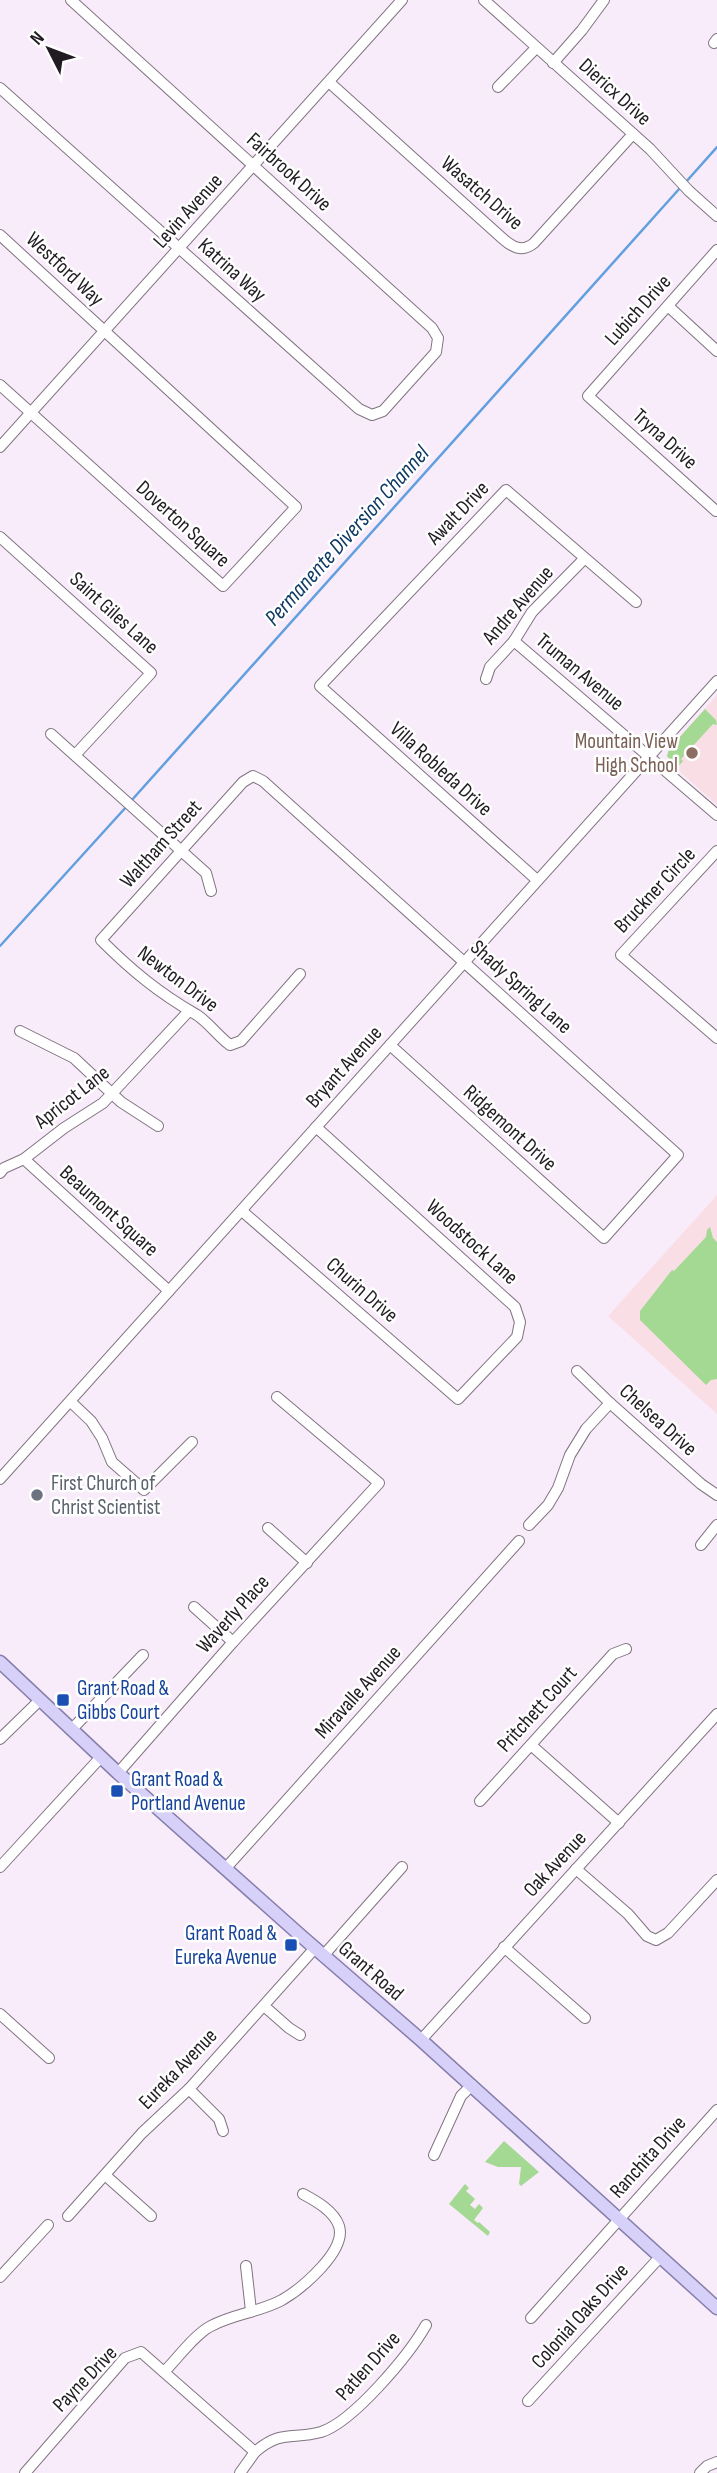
<svg xmlns="http://www.w3.org/2000/svg" width="717" height="2473" viewBox="0 0 717 2473" font-family="'Sofia Sans Condensed',sans-serif">
	<style>
		.education { fill: #f9dfe5 }
		.green { fill: #a4d993 }
		.lines { fill: none; stroke-linecap: round; stroke-linejoin: round }
		.stream { stroke: #629fdf; stroke-width: 2.5 }
		.minor-casing { stroke: #807481; stroke-width: 12 }
		.major-casing { stroke: #867eab; stroke-width: 15 }
		.minor { stroke: #fff; stroke-width: 10 }
		.major { stroke: #d7d1f9; stroke-width: 12 }
		.education-dot { fill: #8d6e63; stroke: #fefefe; stroke-width: 2.5 }
		.worship-dot { fill: #6b7280; stroke: #fefefe; stroke-width: 2.5 }
		.transit-dot { fill: #1a4fb4; stroke: #fefefe; stroke-width: 2.5 }
		.labels { text-anchor: middle; dominant-baseline: central; stroke-width: 5; stroke-linejoin: round; paint-order: stroke }
		.street-label { font-size: 21px; fill: #211c22; stroke: #fefefe }
		.education-label { font-size: 21px; fill: #785e54; stroke: #fefefe; text-anchor: end }
		.worship-label { font-size: 21px; fill: #5b616d; stroke: #fefefe; text-anchor: start }
		.transit-label { font-size: 21px; fill: #164399; stroke: #fefefe; text-anchor: start }
		.water-label { font-size: 23px; font-style: italic; fill: #0e3a64; stroke: #fefefe }
	</style>
	<rect width="100%" height="100%" fill="#f9ecfa"/>
	<g class="education">
		<path d="M717 695V805L669 762 667 756 669 749Z"/>
		<path d="M717 1195V1414L608 1316Z"/>
	</g>
	<g class="green">
		<path d="M705 709 716 720 717 725 713 724 681 759 683 761 677 768 667 756 669 749Z"/>
		<path d="M710 1227 713 1238 717 1242V1379L711 1380 706 1385 640 1320V1311L672 1270 674 1271 706 1237 707 1230Z"/>
		<path d="M504 2141 539 2172 521 2186 519 2184 521 2167H498L485 2162Z"/>
		<path d="M465 2184 469 2188 466 2191 475 2199 470 2205 475 2209 479 2204 483 2208 474 2220 478 2223 479 2222 490 2232 488 2236 449 2204Z"/>
	</g>
	<g class="lines">
		<g class="stream">
			<path d="M685 183 717 147"/>
			<path d="M131 801 680 188"/>
			<path d="M0 946 127 806"/>
		</g>
		<g class="minor-casing">
			<g id="minor">
				<path d="M484 0 650 149 689 191 717 216"/>
				<path d="M714 43 717 39"/>
				<path d="M553 63 582 30 604 0"/>
				<path d="M330 83 502 238C512 247 522 253 534 243L633 134"/>
				<path d="M498 87 536 48"/>
				<path d="M0 88 359 409 372 415 383 411 436 352 438 338 432 328 71 0"/>
				<path d="M0 235 296 507 223 586 0 385"/>
				<path d="M668 306 717 351"/>
				<path d="M0 447 402 0"/>
				<path d="M716 511 588 396 717 250"/>
				<path d="M0 537 151 673 76 754"/>
				<path d="M514 641 717 815"/>
				<path d="M486 679 490 667 514 641 532 612 584 559"/>
				<path d="M51 734 206 873 211 891"/>
				<path d="M717 851 621 955 717 1038"/>
				<path d="M537 880 320 686 506 490 636 602"/>
				<path d="M300 974 241 1041 230 1045C218 1036 209 1023 197 1015 159 993 132 971 101 940L243 782 253 776 263 781 678 1155 604 1238 390 1045"/>
				<path d="M20 1031 74 1058 121 1102 158 1126"/>
				<path d="M24 1159 169 1291"/>
				<path d="M0 1173 4 1168 24 1159 64 1128 103 1103 188 1012"/>
				<path d="M242 1211 458 1399 517 1337 520 1322 515 1307 316 1127"/>
				<path d="M577 1371 610 1403 701 1484 717 1495"/>
				<path d="M71 1402 91 1421 102 1438 112 1462 144 1490 192 1442"/>
				<path d="M0 1479 717 681"/>
				<path d="M529 1525 548 1505 558 1488 570 1455 586 1429 610 1403"/>
				<path d="M268 1528 307 1563"/>
				<path d="M701 1545 717 1525"/>
				<path d="M194 1607 233 1642"/>
				<path d="M72 1729 143 1655"/>
				<path d="M0 1739 40 1700"/>
				<path d="M531 1745 619 1823"/>
				<path d="M118 1773 233 1642 379 1483 277 1397"/>
				<path d="M480 1801 613 1654 626 1649"/>
				<path d="M0 1867 101 1757"/>
				<path d="M225 1869 519 1541"/>
				<path d="M576 1869 628 1914 647 1936 656 1940 668 1933 717 1880"/>
				<path d="M504 1947 585 2018"/>
				<path d="M323 1956 402 1867"/>
				<path d="M264 2006 289 2028 300 2035"/>
				<path d="M0 2014 49 2058"/>
				<path d="M421 2040 717 1714"/>
				<path d="M189 2089 219 2119 223 2131"/>
				<path d="M434 2155 461 2096 472 2085"/>
				<path d="M105 2175 151 2216"/>
				<path d="M68 2216 142 2133 189 2089 315 1948"/>
				<path d="M246 2266 251 2311"/>
				<path d="M0 2277 48 2225"/>
				<path d="M531 2318 717 2110"/>
				<path d="M164 2372C177 2359 195 2334 211 2326 233 2314 260 2312 282 2300 301 2289 347 2251 339 2226 334 2211 316 2201 303 2194"/>
				<path d="M528 2401 660 2257"/>
				<path d="M255 2452C282 2429 292 2440 321 2432 353 2422 409 2355 426 2325"/>
				<path d="M25 2473 125 2358 141 2352 255 2452 240 2473"/>
				<path d="M700 2473 707 2466 717 2462"/>
			</g>
		</g>
		<g class="major-casing">
			<path id="major" d="M0 1662 118 1773 300 1935 421 2040 717 2308"/>
		</g>
		<use href="#minor" class="minor"/>
		<use href="#major" class="major"/>
	</g>
	<circle class="education-dot" cx="692" cy="753" r="7"/>
	<circle class="worship-dot" cx="37" cy="1495" r="7"/>
	<g class="transit-dot">
		<rect x="56" y="1693" width="14" height="14" rx="3.5"/>
		<rect x="110" y="1784" width="14" height="14" rx="3.5"/>
		<rect x="284" y="1938" width="14" height="14" rx="3.5"/>
	</g>
	<g class="labels">
		<g class="street-label">
			<text transform="translate(615 92) rotate(42)">Diericx Drive</text>
			<text transform="translate(289 172) rotate(42)">Fairbrook Drive</text>
			<text transform="translate(482 193) rotate(41)">Wasatch Drive</text>
			<text transform="translate(188 211) rotate(-48)">Levin Avenue</text>
			<text transform="translate(65 269) rotate(43)">Westford Way</text>
			<text transform="translate(232 270) rotate(42)">Katrina Way</text>
			<text transform="translate(638 310) rotate(-48)">Lubich Drive</text>
			<text transform="translate(665 439) rotate(42)">Tryna Drive</text>
			<text transform="translate(458 513) rotate(-46)">Awalt Drive</text>
			<text transform="translate(183 524) rotate(42)">Doverton Square</text>
			<text transform="translate(518 605) rotate(-49)">Andre Avenue</text>
			<text transform="translate(114 613) rotate(42)">Saint Giles Lane</text>
			<text transform="translate(580 672) rotate(40)">Truman Avenue</text>
			<text transform="translate(441 769) rotate(42)">Villa Robleda Drive</text>
			<text transform="translate(161 844) rotate(-48)">Waltham Street</text>
			<text transform="translate(655 890) rotate(-47)">Bruckner Circle</text>
			<text transform="translate(178 979) rotate(37)">Newton Drive</text>
			<text transform="translate(521 987) rotate(42)">Shady Spring Lane</text>
			<text transform="translate(344 1067) rotate(-48)">Bryant Avenue</text>
			<text transform="translate(72 1097) rotate(-38)">Apricot Lane</text>
			<text transform="translate(510 1128) rotate(42)">Ridgemont Drive</text>
			<text transform="translate(109 1211) rotate(42)">Beaumont Square</text>
			<text transform="translate(472 1242) rotate(42)">Woodstock Lane</text>
			<text transform="translate(362 1290) rotate(41)">Churin Drive</text>
			<text transform="translate(658 1420) rotate(42)">Chelsea Drive</text>
			<text transform="translate(233 1614) rotate(-48)">Waverly Place</text>
			<text transform="translate(358 1692) rotate(-48)">Miravalle Avenue</text>
			<text transform="translate(537 1709) rotate(-48)">Pritchett Court</text>
			<text transform="translate(555 1864) rotate(-47)">Oak Avenue</text>
			<text transform="translate(371 1971) rotate(41)">Grant Road</text>
			<text transform="translate(178 2069) rotate(-46)">Eureka Avenue</text>
			<text transform="translate(648 2157) rotate(-48)">Ranchita Drive</text>
			<text transform="translate(580 2316) rotate(-48)">Colonial Oaks Drive</text>
			<text transform="translate(368 2366) rotate(-48)">Patlen Drive</text>
			<text transform="translate(85 2379) rotate(-46)">Payne Drive</text>
		</g>
		<g class="education-label">
			<text x="678" y="741">Mountain View<tspan x="678" dy="24">High School</tspan></text>
		</g>
		<g class="worship-label">
			<text x="51" y="1483">First Church of<tspan x="51" dy="24">Christ Scientist</tspan></text>
		</g>
		<g class="transit-label">
			<text x="77" y="1688">Grant Road &amp;<tspan x="77" dy="24">Gibbs Court</tspan></text>
			<text x="131" y="1779">Grant Road &amp;<tspan x="131" dy="24">Portland Avenue</tspan></text>
			<text x="277" y="1933" text-anchor="end">Grant Road &amp;<tspan x="277" dy="24">Eureka Avenue</tspan></text>
		</g>
		<g class="water-label">
			<text transform="translate(347 536) rotate(-48)">Permanente Diversion Channel</text>
		</g>
	</g>
	<g transform="translate(49 49) rotate(312)" stroke="#fefefe" stroke-width="5" paint-order="stroke">
	<path d="M0-5L12 26L0 18L-12 26Z" fill="#211c22"/>
	<text y="-10" font-size="19" font-weight="bold" text-anchor="middle" fill="#211c22">N</text>
	</g>
</svg>
